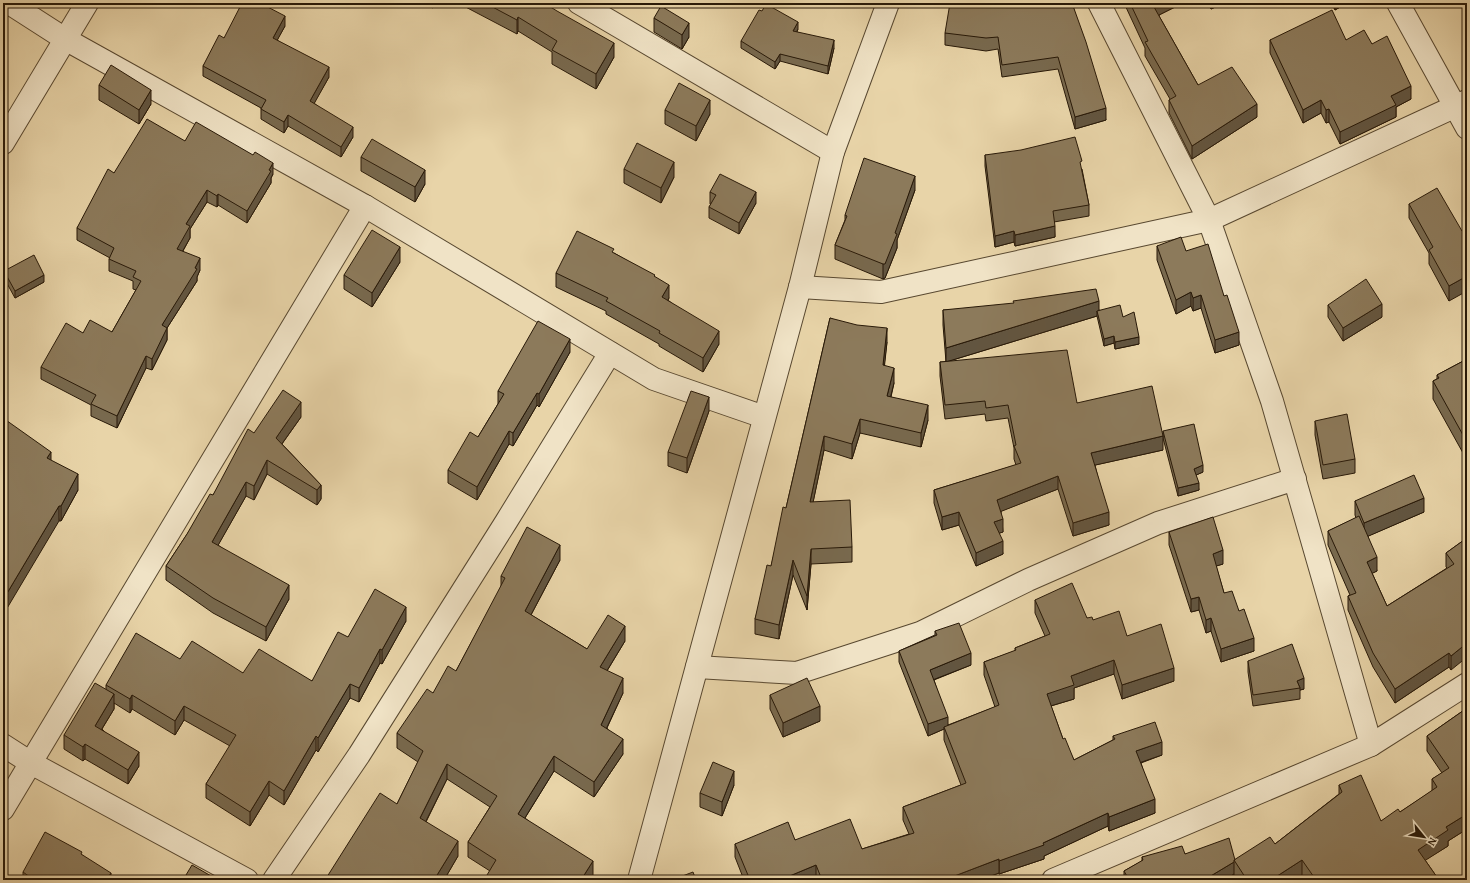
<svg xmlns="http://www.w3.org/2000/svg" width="1470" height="883" viewBox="0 0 1470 883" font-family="'Gentium Book Plus',serif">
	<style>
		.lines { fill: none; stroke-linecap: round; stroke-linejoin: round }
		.minor-casing { stroke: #584830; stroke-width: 24 }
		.minor { stroke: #f0e3c6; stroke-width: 22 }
		.wall { fill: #78694e; stroke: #281908 }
		.shaded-wall { fill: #625540; stroke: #281908 }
		.building { fill: #8c7a5b; stroke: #281908 }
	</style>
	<rect width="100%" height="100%" fill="#e8d4a8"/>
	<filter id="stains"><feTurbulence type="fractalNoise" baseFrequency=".005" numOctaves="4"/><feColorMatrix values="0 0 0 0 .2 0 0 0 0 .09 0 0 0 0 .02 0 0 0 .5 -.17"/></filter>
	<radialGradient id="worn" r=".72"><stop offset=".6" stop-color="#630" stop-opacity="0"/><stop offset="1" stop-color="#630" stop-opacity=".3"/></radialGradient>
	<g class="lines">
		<g class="minor-casing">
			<g id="minor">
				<path d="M9 3 65 39 365 206 654 379 764 417"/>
				<path d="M579 3 833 152"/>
				<path d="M1099 3 1209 220 1272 401 1371 745"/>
				<path d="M1398 3 1467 128"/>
				<path d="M3 143 87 3"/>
				<path d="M800 287 881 292 1209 220 1467 101"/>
				<path d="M697 667 797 673 920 633 1028 580 1158 523 1295 479"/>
				<path d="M3 745 31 763 247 880"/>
				<path d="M3 809 365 206"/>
				<path d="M274 880 359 755 506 522 610 353"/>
				<path d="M639 880 800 287 833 152 888 3"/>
				<path d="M1053 880 1371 745 1467 684"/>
			</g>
		</g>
		<use href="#minor" class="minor"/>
	</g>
	<g class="wall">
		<path d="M424 3H436L433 8Z"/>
		<path d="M458 3H544L614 57 596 89 552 64V52L518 31 517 34Z"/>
		<path d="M1072 3 1106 120 1075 129 1058 69 1002 77 998 49 986 51 945 45V33Z"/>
		<path d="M1124 3H1183L1159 15V16L1198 85 1257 117 1192 159 1169 113V100L1170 99 1145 56V48Z"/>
		<path d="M1208 3H1224L1211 9Z"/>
		<path d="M1331 3H1347L1335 10Z"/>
		<path d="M654 18 689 37 682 49 654 32Z"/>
		<path d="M285 26 277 40 329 77 314 103 353 137 341 157 288 126 284 133 261 119V108L203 76V66L224 38Z"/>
		<path d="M798 29 797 32 834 48 828 74 780 61 775 69 741 48V41Z"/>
		<path d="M1270 40H1346L1372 44 1411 99 1396 107V117L1340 144 1329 122 1326 123 1321 113 1303 123 1270 53Z"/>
		<path d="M99 85 151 104 139 124 99 100Z"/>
		<path d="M665 110 710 114 696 141 665 124Z"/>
		<path d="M185 141 273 174 271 178V183L247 223 218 205 217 207 207 202 190 229V238L183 251 200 270 197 277V281L167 328V340L152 370 146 368 117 428 91 416V405L41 379V367L83 333 112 332 136 290 133 289V281L109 271V259L110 258 77 240V228L114 173Z"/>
		<path d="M985 155 1082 169 1089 205V216L1054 222 1055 237 1015 246 1014 242 995 247 985 166Z"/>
		<path d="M361 157 425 184 415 202 361 171Z"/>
		<path d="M624 169 674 177 661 203 624 183Z"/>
		<path d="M915 190 897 240V248L885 278 883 279 835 259V245L845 220V215Z"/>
		<path d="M710 192 756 203 739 234 709 218V207L711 204H710Z"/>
		<path d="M1409 204 1462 231 1449 301 1429 264V253L1409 218Z"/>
		<path d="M1157 246 1186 251 1224 296 1239 345 1215 353 1201 308 1193 311 1191 306 1176 314 1157 260Z"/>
		<path d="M614 253 655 277 669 298 668 300 719 344 703 372 659 346V344L606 314V311L556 287V273Z"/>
		<path d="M400 262 372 307 344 289V275Z"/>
		<path d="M4 271 44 282 15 298 4 278Z"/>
		<path d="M1328 305 1382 317 1343 341 1328 317Z"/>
		<path d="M943 310H1099L1123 317 1139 344 1115 349 1114 343 1104 346 1097 316 946 362 1077 403 1163 450 1095 465 1109 525 1073 536 1058 489 1001 511 1003 532 999 533 1003 554 976 566 959 525 942 530 934 503V490L1016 465 1014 459V448L1008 418 986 421 985 414 945 419 940 376V362H946L943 325Z"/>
		<path d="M830 318 887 342 884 366 894 383 891 397 928 420 921 447 860 433 852 459 824 450 813 502 852 547V562L811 564 807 610 793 575 779 639 755 634V619L771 566 786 508Z"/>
		<path d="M570 352 539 407 537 405 513 446 509 444 477 500 448 483V470L478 437 498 404V391Z"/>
		<path d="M1467 359V452L1463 453 1433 399V381L1437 379V375Z"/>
		<path d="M709 411 687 473 668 466V452Z"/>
		<path d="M301 417 282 444 321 485V499L317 505 267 474 254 500 246 496 218 545 289 599 266 641 213 613 166 580V566L213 495 254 433Z"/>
		<path d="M1315 421 1355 459V473L1323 479 1315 435Z"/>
		<path d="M1163 431 1203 472 1196 475 1199 490 1178 496 1163 438Z"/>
		<path d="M1467 460V474L1464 468V461Z"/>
		<path d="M51 461 78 490 61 521H59Z"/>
		<path d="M1355 501 1424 512 1368 536 1377 571 1372 573 1387 606 1447 568 1446 567V553L1464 540 1451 670 1449 667 1395 703 1373 667 1348 610V596L1350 595 1328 545V531L1356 518 1355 515Z"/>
		<path d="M1169 532 1223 564 1216 566 1224 593 1239 611 1254 651 1221 662 1211 631 1206 633 1199 610 1191 612 1169 545Z"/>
		<path d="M560 560 531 615 587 649 625 641 607 671 623 693 607 728 623 754 594 797 554 771 525 818 593 876 490 871 468 857V842L490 807 447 779 426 822 458 856 444 880H325L397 804 418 762 397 748V733L433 693 456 671 501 587V576Z"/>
		<path d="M1035 600 1087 618 1093 620 1127 636 1174 681 1122 699 1114 674 1074 688V699L1051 706 1063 739 1074 760 1113 740V736L1162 755 1141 763 1155 813 1109 831 1108 826 1044 856V859L999 874V873L980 880H817L816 879 813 880H744L735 857V844L795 840 862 849 909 834 903 820V807L961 785 944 740V729L928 736 899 662V651L935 635V631L971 665 934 680 948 725 995 707 984 675V662L1015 651V648L1045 636 1035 613Z"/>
		<path d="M406 621 382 664 380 663 359 702 350 698 318 752 316 750 284 805 269 795 250 826 206 798V784L230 746 184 720 175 735 132 709 130 713 114 703V709L102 729 139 766 128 784 85 759 83 761 64 749V735L106 690V685L180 659 243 673 312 681 348 637Z"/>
		<path d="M1248 661 1304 689 1300 690V699L1253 706 1248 672Z"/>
		<path d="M770 695 820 721 783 737 770 709Z"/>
		<path d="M1467 708V829L1448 841V846L1425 860 1439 880H1305L1302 875 1294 880H1237L1234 876V874L1224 880H1124V871L1142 861V857L1185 854 1235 860 1275 844 1339 794V785L1381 821 1400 812 1432 791V779L1442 773 1427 751V736Z"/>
		<path d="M734 785 722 816 700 807V793Z"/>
		<path d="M82 855 111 880H23V872Z"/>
	</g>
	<g class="shaded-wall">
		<path d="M433 3H436L433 8Z"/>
		<path d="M1158 3H1183L1159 15V18L1154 7Z"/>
		<path d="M1211 3H1224L1211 9Z"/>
		<path d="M1227 3H1233L1227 6Z"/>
		<path d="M1335 3H1347L1335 10Z"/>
		<path d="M285 16V26L273 48V38Z"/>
		<path d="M518 17V31L517 34V20Z"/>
		<path d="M798 22V29L793 38V31Z"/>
		<path d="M689 23V37L682 49V35Z"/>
		<path d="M834 40V48L828 74V66Z"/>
		<path d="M614 43V57L596 89V74Z"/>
		<path d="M780 54V61L775 69V62Z"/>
		<path d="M329 67V77L310 111V101Z"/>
		<path d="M1411 86V99L1396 107V117L1340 144V132L1391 96Z"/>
		<path d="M151 90V104L139 124V110Z"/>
		<path d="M710 100V114L696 141V126Z"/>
		<path d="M1321 100V113L1303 123V110Z"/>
		<path d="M1257 104V117L1192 159V146Z"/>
		<path d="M1106 108V120L1075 129V117Z"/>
		<path d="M1329 109V122L1326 123V110Z"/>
		<path d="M288 115V126L284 133V122Z"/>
		<path d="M353 127V137L341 157V147Z"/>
		<path d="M674 162V177L661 203V188Z"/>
		<path d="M273 163V174L271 178V183L247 223V211Z"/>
		<path d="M425 170V184L415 202V187Z"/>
		<path d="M915 176V190L897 240V248L885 278 883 279V264Z"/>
		<path d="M207 190V202L190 229V238L177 261V249L186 224Z"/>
		<path d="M756 192V203L739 234V223Z"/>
		<path d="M218 194V205L217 207V196Z"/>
		<path d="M1055 226V237L1015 246V235Z"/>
		<path d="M1014 231V242L995 247V236Z"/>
		<path d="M400 247V262L372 307V293Z"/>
		<path d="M200 258V270L197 277V281L167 328V340L152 370V359L162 325 195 268Z"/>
		<path d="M44 275V282L15 298V291Z"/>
		<path d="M1467 276V291L1449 301V286Z"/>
		<path d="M669 285V298L662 310V297Z"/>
		<path d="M1191 292V306L1176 314V300Z"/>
		<path d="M1201 295V308L1193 311V298Z"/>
		<path d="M1099 301V316L1097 311V316L946 362V348Z"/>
		<path d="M1382 304V317L1343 341V328Z"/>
		<path d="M887 328V342L883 380V365Z"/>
		<path d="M719 331V344L703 372V358Z"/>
		<path d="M1239 332V345L1215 353V340Z"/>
		<path d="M1114 336V343L1104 346V339Z"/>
		<path d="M1139 337V344L1115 349V342Z"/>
		<path d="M570 339V352L539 407V394Z"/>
		<path d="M146 356V368L117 428V416Z"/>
		<path d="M894 368V383L887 411V396Z"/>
		<path d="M537 393V405L513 446V433Z"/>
		<path d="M709 397V411L687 473V458Z"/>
		<path d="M301 402V417L276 452V438Z"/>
		<path d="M928 405V420L921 447V433Z"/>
		<path d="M860 419V433L852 459V444Z"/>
		<path d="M509 431V444L477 500V487Z"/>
		<path d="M824 436V450L810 517V502Z"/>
		<path d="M1163 436V450L1091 466V453Z"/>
		<path d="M51 452V467L47 458Z"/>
		<path d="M267 460V474L254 500V486Z"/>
		<path d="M1203 465V472L1194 476V469Z"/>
		<path d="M78 474V490L61 521V506Z"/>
		<path d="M1058 476V489L997 513V500Z"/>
		<path d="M246 482V496L212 556V542Z"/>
		<path d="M1199 483V490L1178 496V488Z"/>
		<path d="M321 485V499L317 505V490Z"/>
		<path d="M1424 498V512L1364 538V523Z"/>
		<path d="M59 506V521L3 615V600Z"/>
		<path d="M959 512V525L942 530V517Z"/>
		<path d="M1109 512V525L1073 536V523Z"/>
		<path d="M1003 519V532L994 535V522Z"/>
		<path d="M1003 541V554L976 566V553Z"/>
		<path d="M560 545V560L525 626V611Z"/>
		<path d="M811 549V564L807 610V596Z"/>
		<path d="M1223 550V564L1213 567V554Z"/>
		<path d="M1377 557V571L1367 576V562Z"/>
		<path d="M793 560V575L779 639V625Z"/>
		<path d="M289 585V599L266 641V627Z"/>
		<path d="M1199 597V610L1191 612V599Z"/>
		<path d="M406 607V621L382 664V650Z"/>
		<path d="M1211 618V631L1206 633V620Z"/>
		<path d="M625 626V641L600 682V667Z"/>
		<path d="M1254 638V651L1221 662V649Z"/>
		<path d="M1467 643V657L1451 670V656Z"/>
		<path d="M380 649V663L359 702V688Z"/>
		<path d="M971 653V665L930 681V670Z"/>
		<path d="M1449 653V667L1395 703V689Z"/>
		<path d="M1114 660V674L1074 688V699L1047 707V694L1071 676Z"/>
		<path d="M1174 668V681L1122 699V685Z"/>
		<path d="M623 678V693L601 740V725Z"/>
		<path d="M1304 678V689L1300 690V688L1297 681Z"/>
		<path d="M350 684V698L318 752V738Z"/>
		<path d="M114 694V709L95 740V726Z"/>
		<path d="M132 695V709L130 713V699Z"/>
		<path d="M184 706V720L175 735V721Z"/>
		<path d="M820 706V721L783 737V723Z"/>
		<path d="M948 717V728L944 727V729L928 736V724Z"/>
		<path d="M316 736V750L284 805V791Z"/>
		<path d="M623 739V754L594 797V782Z"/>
		<path d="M1162 742V755L1136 764V751Z"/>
		<path d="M85 744V759L83 761V747Z"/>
		<path d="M139 752V766L128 784V770Z"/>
		<path d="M554 756V771L518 829V814Z"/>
		<path d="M447 764V779L420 833V818Z"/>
		<path d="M734 771V785L722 816V802Z"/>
		<path d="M269 781V795L250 826V812Z"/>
		<path d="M1155 799V813L1109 831V817Z"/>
		<path d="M1108 813V826L1044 856V859L999 874V861L1043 843Z"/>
		<path d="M1467 814V829L1448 841V846L1418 865V850L1446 827Z"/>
		<path d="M458 841V856L444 880H434Z"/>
		<path d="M999 859V873L980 880H944Z"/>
		<path d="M1302 860V875L1294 880H1271Z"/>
		<path d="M593 861V876L591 880H581Z"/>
		<path d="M1234 862V874L1224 880H1204Z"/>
		<path d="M816 865V879L813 880H780Z"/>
		<path d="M111 873V880H106Z"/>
	</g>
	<g class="building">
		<path d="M242 3H260L285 16 273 38 329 67 310 101 353 127 341 147 288 115 284 122 261 109 266 100 203 66 219 35 224 38Z"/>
		<path d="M485 3H544L557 11 614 43 596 74 552 50 557 41 518 17 517 20Z"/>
		<path d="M950 3H1072L1086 42 1106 108 1075 117 1058 57 1002 65 998 37 986 38 945 33Z"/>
		<path d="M1130 3H1158L1159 5 1154 7 1198 85 1232 67 1257 104 1192 146 1169 100 1176 96 1145 42 1148 41Z"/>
		<path d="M766 4 798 22 793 31 834 40 828 66 780 54 775 62 741 41 759 10 762 11Z"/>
		<path d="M661 6 689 23 682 35 654 18Z"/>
		<path d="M1332 10 1346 40 1364 30 1372 44 1387 36 1411 86 1391 96 1396 105 1340 132 1329 109 1326 110 1321 100 1303 110 1270 40Z"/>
		<path d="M111 65 151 90 139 110 99 85Z"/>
		<path d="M679 83 710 100 696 126 665 110Z"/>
		<path d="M147 119 185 141 196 122 253 155 255 152 273 163 269 170 271 171 247 211 218 194 217 196 207 190 186 224 190 226 177 249 200 258 195 268 197 269 162 325 167 328 152 359 146 356 117 416 91 404 96 395 41 367 66 323 83 333 90 320 112 332 141 281 133 277 136 271 109 259 114 248 77 228 108 169 114 173Z"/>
		<path d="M1075 137 1082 161 1080 162 1089 205 1053 211 1055 226 1015 235 1014 231 995 236 985 155 1021 150Z"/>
		<path d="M372 139 425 170 415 187 361 157Z"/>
		<path d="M637 143 674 162 661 188 624 169Z"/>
		<path d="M864 158 915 176 895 233 897 234 885 264H883L835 245 847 216 845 215Z"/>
		<path d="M720 174 756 192 739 223 709 207 716 195 710 192Z"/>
		<path d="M1437 188 1462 231 1465 230 1467 233V276L1449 286 1429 250 1433 247 1409 204Z"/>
		<path d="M372 230 400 247 372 293 344 275Z"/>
		<path d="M577 231 614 249 612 252 655 275 654 276 669 285 662 297 719 331 703 358 659 333 660 331 606 301 608 298 556 273Z"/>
		<path d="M1181 237 1186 251 1208 244 1224 296 1227 295 1239 332 1215 340 1201 295 1193 298 1191 292 1176 300 1157 246Z"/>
		<path d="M34 255 44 275 15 291 4 271Z"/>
		<path d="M1366 279 1382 304 1343 328 1328 305Z"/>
		<path d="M1096 289 1099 301 946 348 943 310 1014 303 1013 301Z"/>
		<path d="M1120 305 1123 317 1134 312 1139 337 1115 342 1114 336 1104 339 1097 311Z"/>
		<path d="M830 318 857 325 887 328 883 365 894 368 887 396 928 405 921 433 860 419 852 444 824 436 810 502 850 500 852 547 811 549 807 596 793 560 779 625 755 619 767 565 771 566 783 507 786 508Z"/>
		<path d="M538 321 570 339 539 394 537 393 513 433 509 431 477 487 448 470 470 432 478 437 504 394 498 391Z"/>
		<path d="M1067 350 1077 403 1152 386 1163 436 1091 453 1109 512 1073 523 1058 476 997 500 1003 519 994 522 1003 541 976 553 959 512 942 517 934 490 1021 463 1014 446 1016 445 1008 405 986 408 985 401 945 405 940 362Z"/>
		<path d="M1467 359V434L1463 435 1433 381 1439 378 1437 375Z"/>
		<path d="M283 390 301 402 276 438 321 485 317 490 267 460 254 486 246 482 212 542 289 585 266 627 213 598 166 566 187 534 210 494 213 495 248 429 254 433Z"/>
		<path d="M691 391 709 397 687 458 668 452Z"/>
		<path d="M1347 414 1355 459 1323 465 1315 421Z"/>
		<path d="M3 418 51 452 47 458 78 474 61 506H59L3 600Z"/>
		<path d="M1194 424 1203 465 1194 469 1199 483 1178 488 1163 431Z"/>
		<path d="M1467 460V467L1464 461Z"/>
		<path d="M1414 475 1424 498 1364 523 1355 501Z"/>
		<path d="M1359 516 1377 557 1367 562 1387 606 1454 564 1446 553 1464 540 1467 544V643L1451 656 1449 653 1395 689 1373 653 1348 596 1356 593 1328 531Z"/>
		<path d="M1213 517 1223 550 1213 554 1224 593 1232 591 1239 611 1244 609 1254 638 1221 649 1211 618 1206 620 1199 597 1191 599 1169 532Z"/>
		<path d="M527 527 560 545 525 611 587 649 608 615 625 626 600 667 623 678 601 725 623 739 594 782 554 756 518 814 593 861 581 880H484L496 860 468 842 497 796 447 764 420 818 458 841 434 880H325L380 793 397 804 423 751 397 733 427 689 433 693 448 666 456 671 505 578 501 576Z"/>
		<path d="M1072 583 1087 618 1092 617 1093 620 1119 611 1127 636 1161 624 1174 668 1122 685 1114 660 1071 676 1074 685 1047 694 1063 739 1065 738 1074 760 1115 739 1113 736 1155 722 1162 742 1136 751 1155 799 1109 817 1108 813 1043 843 1044 845 999 861V859L944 880H822L816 865 780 880H750L735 844 788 822 795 840 850 819 862 849 914 833 903 807 966 783 944 727 999 705 984 662 1016 650 1015 648 1050 634 1035 600Z"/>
		<path d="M375 589 406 607 382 650 380 649 359 688 350 684 318 738 316 736 284 791 269 781 250 812 206 784 236 735 184 706 175 721 132 695 130 699 106 685 136 633 180 659 192 641 243 673 259 649 312 681 338 632 348 637Z"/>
		<path d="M959 623 971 653 930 670 948 717 928 724 899 651 937 635 935 631Z"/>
		<path d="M1292 644 1304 678 1297 681 1300 688 1253 695 1248 661Z"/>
		<path d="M807 678 820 706 783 723 770 695Z"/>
		<path d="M95 683 114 694 95 726 139 752 128 770 85 744 83 747 64 735Z"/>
		<path d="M1467 708V814L1446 827 1448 830 1418 850 1439 880H1316L1302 860 1271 880H1247L1234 860 1270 837 1275 844 1342 792 1339 785 1361 775 1381 821 1398 809 1400 812 1437 787 1432 779 1449 768 1427 736Z"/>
		<path d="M713 762 734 771 722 802 700 793Z"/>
		<path d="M45 832 82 852 81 854 111 873 106 880H34L23 872Z"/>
		<path d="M1229 838 1235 860H1234V862L1204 880H1124L1128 878 1124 871 1143 860 1142 857 1182 846 1185 854Z"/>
		<path d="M192 865 218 880H183Z"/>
		<path d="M693 872 696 880H672Z"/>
	</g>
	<rect width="1470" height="883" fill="none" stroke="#e8d4a8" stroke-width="16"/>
	<rect x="4" y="4" width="1462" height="875" fill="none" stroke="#281908" stroke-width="2"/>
	<rect x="8" y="8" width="1454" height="867" fill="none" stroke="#281908"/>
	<g transform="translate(1424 837) rotate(120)" stroke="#f0e3c6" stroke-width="3" paint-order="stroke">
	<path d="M0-3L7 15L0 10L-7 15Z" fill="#281908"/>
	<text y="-6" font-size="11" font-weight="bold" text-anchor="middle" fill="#281908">N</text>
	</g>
	<rect width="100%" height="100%" filter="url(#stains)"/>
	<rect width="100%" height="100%" fill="url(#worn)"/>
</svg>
